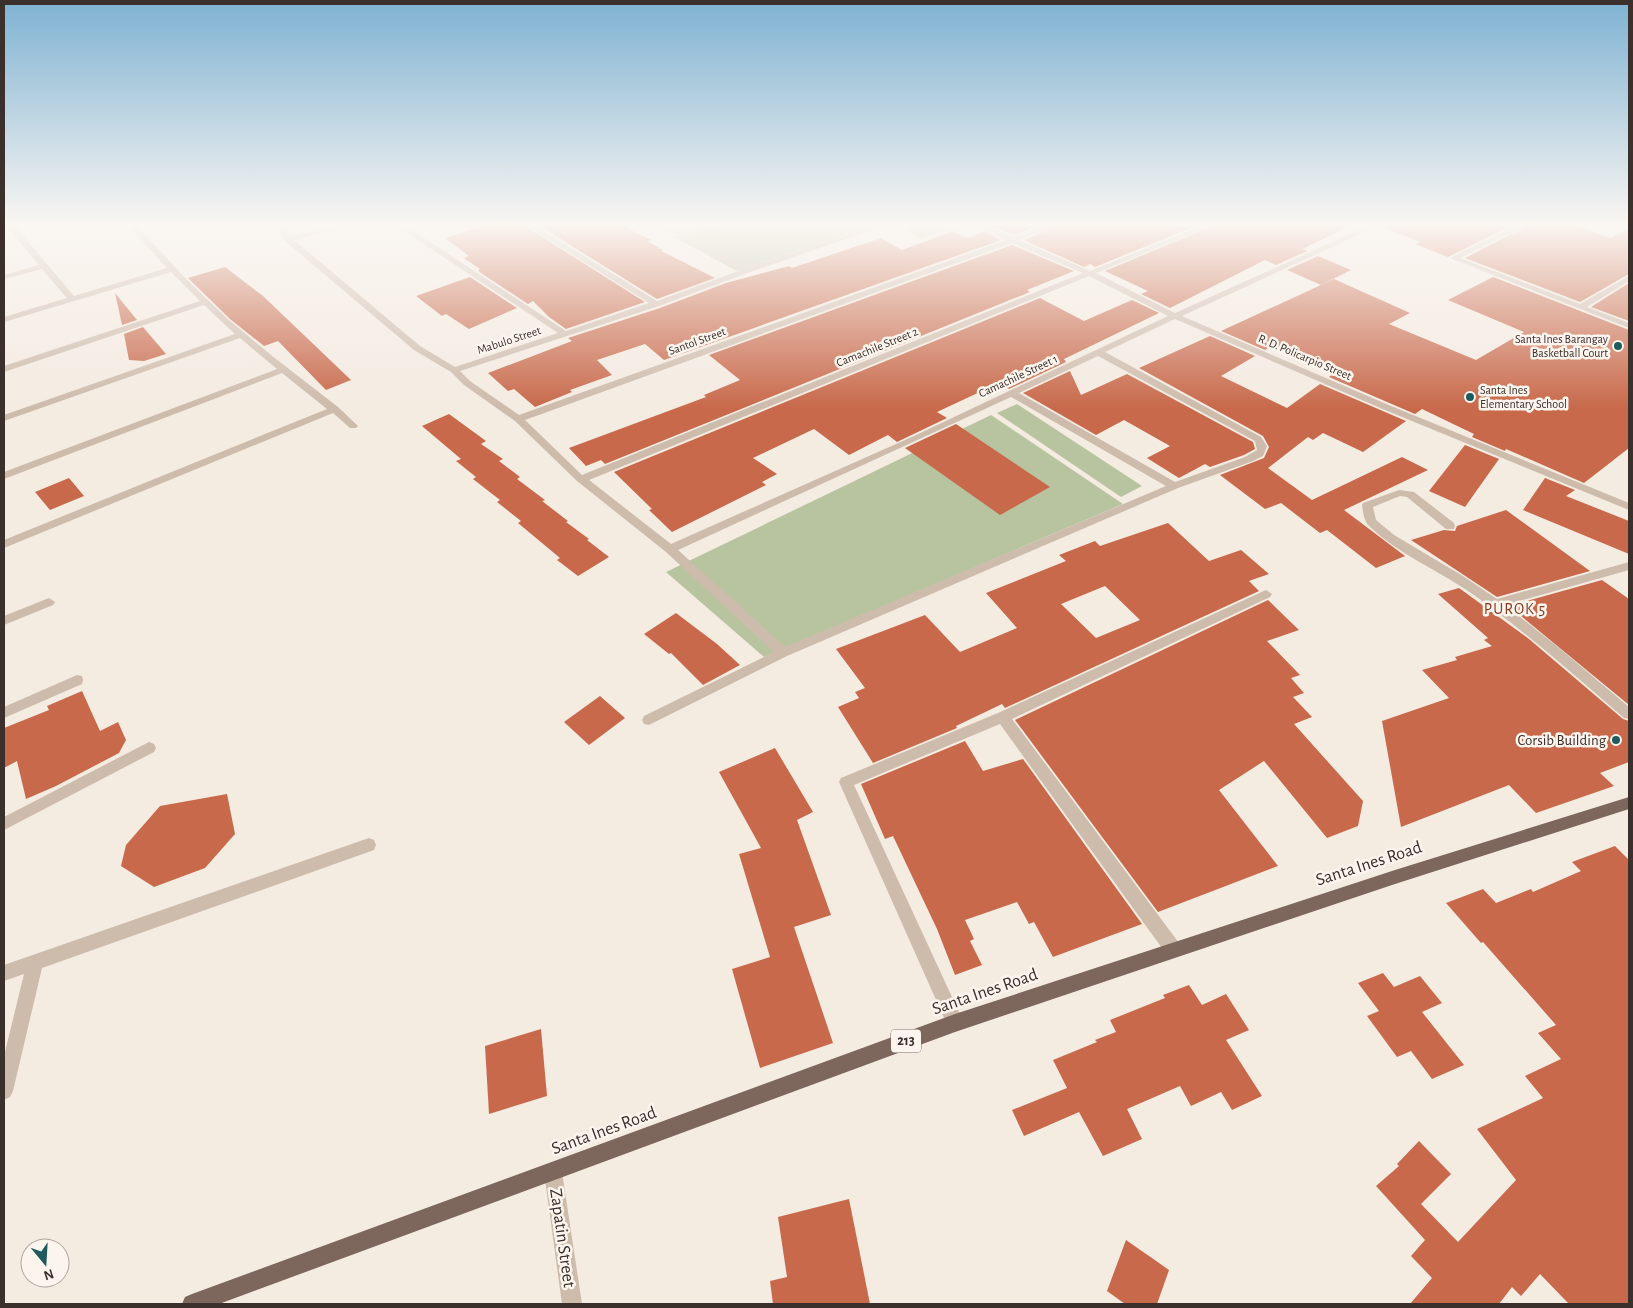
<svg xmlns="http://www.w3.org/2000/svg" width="1633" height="1308" viewBox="0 0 1633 1308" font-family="'Alegreya Sans',sans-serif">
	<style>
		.green { fill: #b8c4a0 }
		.building { fill: #c8694b; fill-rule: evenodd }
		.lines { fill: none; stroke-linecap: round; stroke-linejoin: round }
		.minor { fill: #cdbbac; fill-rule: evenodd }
		.primary { fill: #7d675c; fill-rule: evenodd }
		.poi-dot { fill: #1f5a5e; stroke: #fbf5ee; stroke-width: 2 }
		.labels { text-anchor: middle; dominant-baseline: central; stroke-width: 5; stroke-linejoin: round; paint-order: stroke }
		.far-poi-label { font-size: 12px; fill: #3b302b; stroke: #fbf5ee; text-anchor: end }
		.far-street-label { font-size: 12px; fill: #3b302b; stroke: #fbf5ee }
		.shield { fill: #fbf5ee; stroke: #756b66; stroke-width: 1 }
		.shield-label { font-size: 14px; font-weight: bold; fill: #3b302b }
		.poi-label { font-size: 15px; fill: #3b302b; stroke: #fbf5ee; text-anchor: end }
		.neighbourhood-label { font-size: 16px; letter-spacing: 1px; fill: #8c3b22; stroke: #fbf5ee }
		.near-street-label { font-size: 18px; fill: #3b302b; stroke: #fbf5ee }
	</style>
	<rect width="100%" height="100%" fill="#f4ebe1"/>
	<g class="green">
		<path d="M716 225H873L737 271 674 237Z"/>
		<path d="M903 225H943L950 229 921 238 900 226Z"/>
		<path d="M1017 404 1142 486 1121 497 997 413Z"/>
		<path d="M991 415 1123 504 764 657 666 572Z"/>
	</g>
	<g class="building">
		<path d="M487 225H523L645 302 566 329 549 317 533 301 528 304 481 273 478 270 480 269 464 258 469 256 445 238Z"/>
		<path d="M538 225H622L651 240 647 241 663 250 661 251 715 278 657 299Z"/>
		<path d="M998 225H1041L1013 235 994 227Z"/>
		<path d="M1060 225H1198L1095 267 1090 264 1084 267 1024 240Z"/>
		<path d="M1215 225H1352L1302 249 1307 251 1276 265 1265 260 1170 308 1141 294 1148 291 1105 271Z"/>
		<path d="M1382 225H1513L1448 257 1415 244 1421 242 1382 227Z"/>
		<path d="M1529 225H1575L1611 238 1629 229V274L1580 302 1465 258Z"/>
		<path d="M953 231 968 238 983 231 1001 240 664 360 645 344 597 360 612 375 570 390 572 392 535 407 514 389 508 391 488 373 572 341 568 338 660 308 726 283 789 266 792 268 881 238 902 250Z"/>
		<path d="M1012 245 1074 271 1027 290 1030 292 605 464 601 460 586 466 569 448 706 397 704 395 740 380 709 355Z"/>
		<path d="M1318 256 1351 270 1321 285 1287 270Z"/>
		<path d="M225 267 263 296 351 380 326 390 278 341 264 346 230 319 188 278Z"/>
		<path d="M470 277 517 308 469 329 446 314 442 316 416 296Z"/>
		<path d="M1493 277 1629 330V448L1584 483 1506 449 1505 451 1472 437 1474 434 1422 409 1415 414 1329 377 1333 374 1273 345 1265 350 1221 331 1334 279 1410 313 1389 324 1476 360 1524 332 1448 300Z"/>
		<path d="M1629 283V321L1591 307Z"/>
		<path d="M115 293 137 320 122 325Z"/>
		<path d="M1040 298 1084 321 1132 300 1159 313 1064 359 1066 362 1009 389 999 383 937 412 947 418 897 442 888 435 849 455 814 429 753 458 777 474 762 482 766 485 672 532 649 510 652 509 614 472Z"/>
		<path d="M143 327 166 354 144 361 129 360 124 334Z"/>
		<path d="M1210 336 1255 356 1221 376 1287 408 1320 384 1406 421 1363 452 1323 433 1313 440 1308 437 1268 468 1312 500 1402 457 1428 470 1344 510 1405 556 1376 568 1327 530 1320 533 1281 503 1265 509 1220 475 1264 458 1269 447 1263 436 1139 368Z"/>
		<path d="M1070 371 1081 395 1127 374 1253 442 1255 449 1244 455 1210 467 1205 464 1179 478 1147 458 1170 446 1124 420 1096 435 1023 393Z"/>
		<path d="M449 414 486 441 481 444 503 459 499 461 520 477 517 479 545 500 542 501 568 521 566 522 589 539 587 540 609 557 578 576 557 560 560 558 518 523 521 521 497 502 500 500 473 479 476 477 456 461 461 459 422 426Z"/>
		<path d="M956 424 1050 487 1000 515 905 448Z"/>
		<path d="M1465 445 1499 459 1465 507 1429 491Z"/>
		<path d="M69 478 84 496 50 510 35 492Z"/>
		<path d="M1545 478 1575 490 1566 496 1629 521V554L1523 510Z"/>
		<path d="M1506 510 1590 571 1497 597 1411 540 1444 530 1455 531 1457 526Z"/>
		<path d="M1168 523 1209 561 1241 550 1269 574 1249 581 1259 591 1005 708 1002 704 956 726 957 728 873 763 838 707 859 698 855 692 865 688 836 649 925 615 960 652 1017 628 986 593 1066 561 1059 555 1095 541 1100 546ZM1105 586 1140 620 1096 638 1061 604Z"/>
		<path d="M1602 580 1629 599V705L1509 606Z"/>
		<path d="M1459 588 1529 639 1623 719 1629 721V762L1600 773 1614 786 1536 813 1509 785 1401 827 1382 721 1449 698 1422 670 1457 660 1455 657 1492 646 1484 640 1488 638 1438 594Z"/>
		<path d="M1268 600 1299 630 1267 641 1300 675 1291 678 1304 693 1293 697 1312 717 1294 724 1363 801 1358 826 1327 838 1264 761 1219 790 1278 866 1158 912 1015 720Z"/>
		<path d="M676 613 717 644 740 665 703 685 671 653 669 654 644 634Z"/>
		<path d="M82 691 100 731 118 722 126 740 119 753 56 786 26 799 17 761 4 768V728L49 710 47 706Z"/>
		<path d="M600 696 625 718 589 745 564 722Z"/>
		<path d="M965 741 983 771 1023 759 1142 924 1053 957 1034 922 1029 924 1017 902 965 920 974 939 970 941 982 965 955 975 937 929 893 836 885 839 861 784Z"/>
		<path d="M775 748 813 812 797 820 831 915 794 927 833 1043 760 1068 732 969 770 957 739 854 761 848 719 772Z"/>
		<path d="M227 794 235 834 205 868 154 887 121 866 126 845 160 806Z"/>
		<path d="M1615 846 1629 860V1304H1569L1540 1274 1521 1296 1512 1287 1499 1304H1410L1432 1278 1411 1256 1425 1240 1376 1186 1399 1166 1397 1164 1419 1141 1451 1174 1421 1204 1458 1242 1516 1180 1477 1129 1543 1098 1525 1076 1561 1059 1538 1033 1556 1025 1483 942 1481 943 1446 903 1483 889 1496 903 1531 889 1533 892 1581 871 1572 862Z"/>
		<path d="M1383 973 1394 987 1420 976 1442 1003 1422 1012 1464 1065 1432 1079 1411 1051 1397 1057 1367 1016 1379 1011 1358 983Z"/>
		<path d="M1189 985 1202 1005 1226 994 1249 1030 1226 1040 1262 1096 1232 1110 1221 1092 1191 1106 1180 1086 1127 1109 1142 1139 1103 1156 1079 1112 1024 1136 1012 1110 1067 1088 1053 1060 1097 1042 1095 1040 1116 1032 1110 1020 1165 998 1163 995Z"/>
		<path d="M541 1029 547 1096 489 1114 485 1046Z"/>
		<path d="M849 1199 870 1304H773L770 1281 787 1277 778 1217Z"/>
		<path d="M1126 1240 1169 1270 1157 1304H1125L1107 1291Z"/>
	</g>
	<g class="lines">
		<g class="minor">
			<path d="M6 225H14L74 296 167 268 128 225H136L187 280 229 320 271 355 338 407 358 426 356 428H350L333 413 4 548V540L327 409 282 373 4 479V472L277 369 240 338 4 421V415L235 334 204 305 4 372V366L200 301 171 272 4 322V317L67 298 42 269 4 279V275L39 265Z"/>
			<path d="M277 225H285L290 236 340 225H353L294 240 420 346 455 367 558 333 395 225H404L566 331 649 303 525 225H534L657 301 741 270 659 225H668L679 231 695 225H706L684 234 748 267 876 225H887L750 272 659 306 460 371 470 381 519 415 1006 240 974 225H984L1013 237 1047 225H1058L1019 240 1090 271 1203 225H1213L1096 273 1175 313 1370 225H1380L1182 316 1391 406 1629 503V510L1385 410 1175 319 1105 352 1261 437 1267 446 1263 456 1253 461 1178 488 787 656 649 725 644 724 642 720 644 716 774 652 666 552 577 481 515 421 464 385 451 372 414 350 285 241ZM1012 243 1083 273 582 475 525 420ZM1089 276 1168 316 914 436 671 544 589 480ZM1098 356 1255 441 1257 450 1245 457 1175 482 1019 393ZM1011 397 1166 486 785 647 678 550Z"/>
			<path d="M1517 225H1527L1460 258 1580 304 1629 276V281L1587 307 1629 323V328L1450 258Z"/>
			<path d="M1399 490 1414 492 1454 523 1455 526 1454 529H1446L1407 497 1400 496 1373 507 1376 520 1394 535 1463 576 1497 599 1629 562V570L1505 605 1558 647 1629 707V719L1624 718C1574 675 1525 631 1471 593 1438 570 1398 554 1369 526 1364 521 1363 512 1362 505L1363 503Z"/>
			<path d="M1266 590 1272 594 1270 597 1012 719 1179 943 1181 949 1179 955 1173 957 1167 955 1000 724 854 785 964 1023 961 1029 955 1032 949 1029 839 782 841 778 998 713Z"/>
			<path d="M49 598 55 602 53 605 4 625V616Z"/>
			<path d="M77 675 82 676 83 680 82 684 4 718V707Z"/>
			<path d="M149 742 154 744 156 748 154 752 4 830V817Z"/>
			<path d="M369 838 374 840 376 845 374 850 42 968 13 1091 10 1097 4 1100V1056L24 974 4 981V965Z"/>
			<path d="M553 1163 560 1165 562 1172 582 1304H562L544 1172 546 1165Z"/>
		</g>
		<path class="primary" d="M1629 797V809L1395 884 955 1032 219 1304H182L185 1297 192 1294 955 1014 1395 870Z"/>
	</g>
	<linearGradient id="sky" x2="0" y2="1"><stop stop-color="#7eb2d2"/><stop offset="0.55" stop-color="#faf6f2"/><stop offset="1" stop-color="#faf6f2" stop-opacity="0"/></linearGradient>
	<rect width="1633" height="408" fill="url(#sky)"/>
	<g class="poi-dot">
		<circle cx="1618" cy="346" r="5"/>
		<circle cx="1470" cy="397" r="5"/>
		<circle cx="1616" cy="740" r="5"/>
	</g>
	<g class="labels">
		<g class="far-poi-label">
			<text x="1608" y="339">Santa Ines Barangay<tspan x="1608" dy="14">Basketball Court</tspan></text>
			<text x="1480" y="390" text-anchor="start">Santa Ines<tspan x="1480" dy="14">Elementary School</tspan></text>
		</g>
		<g class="far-street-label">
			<text transform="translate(509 340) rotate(-18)">Mabulo Street</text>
			<text transform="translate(697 341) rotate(-20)">Santol Street</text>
			<text transform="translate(877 347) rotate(-22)">Camachile Street 2</text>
			<text transform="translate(1305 357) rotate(23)">R. D. Policarpio Street</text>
			<text transform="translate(1018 376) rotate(-25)">Camachile Street 1</text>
		</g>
		<rect class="shield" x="891" y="1029.5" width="30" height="23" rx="4"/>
		<g class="shield-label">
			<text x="906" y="1041">213</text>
		</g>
		<g class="poi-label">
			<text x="1606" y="740">Corsib Building</text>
		</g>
		<g class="neighbourhood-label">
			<text x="1515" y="609">PUROK 5</text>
		</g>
		<g class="near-street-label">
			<text transform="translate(1369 864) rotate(-18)">Santa Ines Road</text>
			<text transform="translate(985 992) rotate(-19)">Santa Ines Road</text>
			<text transform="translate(604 1131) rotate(-20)">Santa Ines Road</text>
			<text transform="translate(562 1238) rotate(82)">Zapatin Street</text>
		</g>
	</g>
	<rect width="1633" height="1308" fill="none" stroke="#3b302b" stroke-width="10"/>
	<g transform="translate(45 1263) rotate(162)"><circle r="24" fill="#fbf5ee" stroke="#aea6a0"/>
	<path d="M0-4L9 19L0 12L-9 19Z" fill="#1f5a5e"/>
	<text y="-8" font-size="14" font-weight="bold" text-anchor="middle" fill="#3b302b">N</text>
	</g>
</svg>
